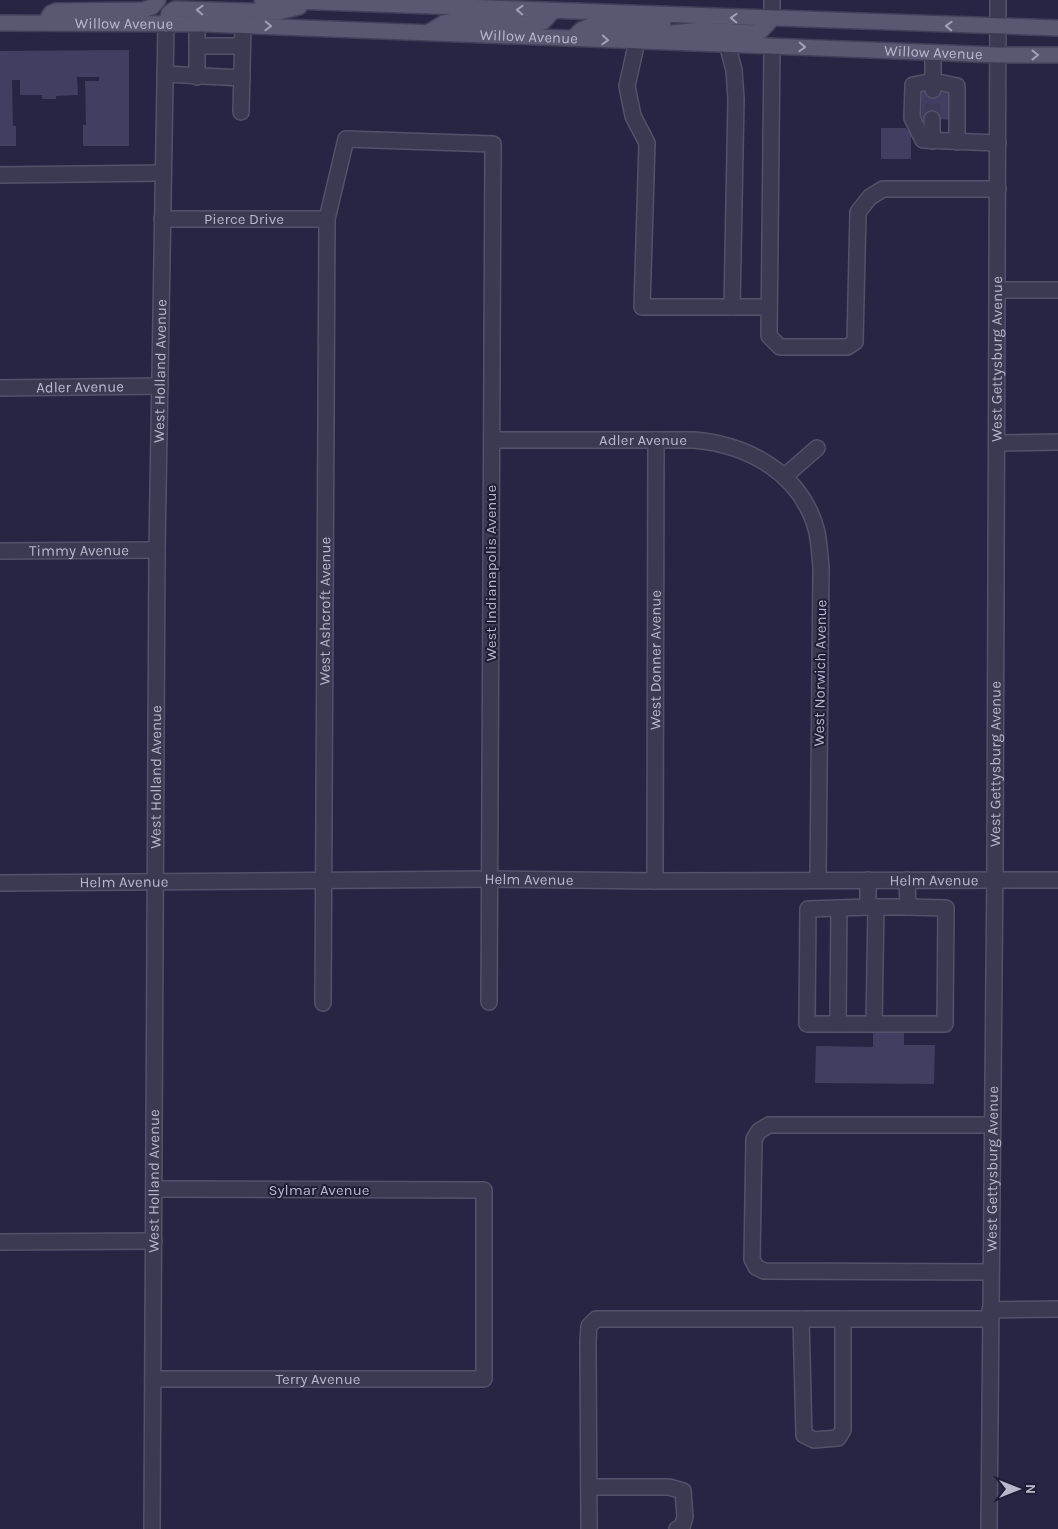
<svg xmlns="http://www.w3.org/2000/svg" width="1058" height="1529" viewBox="0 0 1058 1529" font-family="Karla,sans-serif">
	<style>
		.building { fill: #403f61 }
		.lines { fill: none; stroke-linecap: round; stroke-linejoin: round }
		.minor-tunnel { stroke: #3c3b59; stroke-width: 15; stroke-dasharray: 15 8; stroke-linecap: butt }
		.minor-casing { stroke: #53526a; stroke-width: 18 }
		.major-casing { stroke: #414059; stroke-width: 18 }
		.minor { stroke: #3b3a53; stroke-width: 15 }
		.major { stroke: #595873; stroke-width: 15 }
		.oneway { stroke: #a09fb6 }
		.labels { text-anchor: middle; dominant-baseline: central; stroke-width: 4; stroke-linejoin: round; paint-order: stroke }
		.street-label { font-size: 15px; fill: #b8b7cd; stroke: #1f1e38 }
	</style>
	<rect width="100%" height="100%" fill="#262544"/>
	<g class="building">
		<path d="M129 50V146H83V125H86L85 81H99V77H77L78 95 56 96V99H42V95H20V80H12L13 126H16V146H0V51Z"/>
		<path d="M922 89 955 91 954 120 921 118Z"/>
		<path d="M881 128H906L911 134V159H881Z"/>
		<path d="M873 1028 904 1029V1045H935L934 1084 815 1083 816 1046 873 1047Z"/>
	</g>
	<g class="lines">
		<path class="minor-tunnel" d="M932 119 933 90"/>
		<g class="minor-casing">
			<g id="minor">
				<path d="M772 19V0"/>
				<path d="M637 41 627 86 633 116 647 143 642 307H769"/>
				<path d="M727 44 734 70 736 99 732 307"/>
				<path d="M197 46H242"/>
				<path d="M772 46 769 336 780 347H847L855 342 858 212 870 197 883 189H998"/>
				<path d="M933 53V81L913 85 912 118 923 140 998 143"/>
				<path d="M165 74 242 78"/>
				<path d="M197 77V24"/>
				<path d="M933 90V81L957 86V142"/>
				<path d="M241 112 243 26"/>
				<path d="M932 141V119"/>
				<path d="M0 175 163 173"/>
				<path id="s1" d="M162 219H327"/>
				<path d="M998 290H1058"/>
				<path id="s2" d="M0 388 160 386"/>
				<path id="s3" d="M492 440H694C750 445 802 474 817 532 819 543 820 556 821 567L818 880"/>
				<path d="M997 443 1058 442"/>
				<path d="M785 476 817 448"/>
				<path id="s4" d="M0 551 157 550"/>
				<path d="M868 880V907H908L907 880"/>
				<path id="s5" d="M655 881 656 440"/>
				<path id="s6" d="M0 883 489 879 655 881 1058 880"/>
				<path d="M868 907 808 909 807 1024H945L946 908 908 907"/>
				<path id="s7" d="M323 1003 327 219 346 139 493 144 489 1002"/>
				<path d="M838 1023 839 908"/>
				<path d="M874 1023 876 907"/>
				<path d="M0 1242 154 1241"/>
				<path d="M990 1272 764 1271 756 1267 752 1259 754 1139 759 1131 769 1125H991"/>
				<path d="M990 1310 1058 1309"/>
				<path d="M801 1319 804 1435 814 1440 838 1438 843 1430V1319"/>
				<path id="s8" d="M153 1379H484V1190L154 1189"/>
				<path d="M589 1487H669L683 1491 685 1517 682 1527 677 1529"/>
				<path id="s9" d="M152 1529 157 550 166 24"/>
				<path d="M589 1529 588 1341 589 1326 596 1319H990"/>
				<path id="s10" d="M989 1529 995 862 998 0"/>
			</g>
		</g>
		<g class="major-casing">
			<g id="major">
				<path d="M262 0 1058 28"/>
				<path id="s11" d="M0 23 205 24 998 55H1058"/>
				<path d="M45 23 51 13 56 11 143 10 152 7 158 0"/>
				<path d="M166 24 169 13 175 9 278 12 299 7"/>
				<path d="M429 32 444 23 455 21 527 24 543 22 553 11"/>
				<path d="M652 35 702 30 753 33 761 31 772 19"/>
				<path d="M573 38 581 30 590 26 656 28 663 23"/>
			</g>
		</g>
		<use href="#minor" class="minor"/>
		<use href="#major" class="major"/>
	</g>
	<defs><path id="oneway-chevron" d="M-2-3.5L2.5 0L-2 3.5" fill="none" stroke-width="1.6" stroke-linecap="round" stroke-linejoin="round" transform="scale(1.25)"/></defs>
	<g class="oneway">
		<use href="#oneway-chevron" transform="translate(200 10) rotate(-178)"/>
		<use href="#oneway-chevron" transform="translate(520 10) rotate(-178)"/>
		<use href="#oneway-chevron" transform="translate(734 18) rotate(-178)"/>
		<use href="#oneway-chevron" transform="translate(268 26) rotate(2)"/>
		<use href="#oneway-chevron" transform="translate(949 26) rotate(-178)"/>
		<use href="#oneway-chevron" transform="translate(605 40) rotate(3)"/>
		<use href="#oneway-chevron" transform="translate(802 47) rotate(2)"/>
		<use href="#oneway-chevron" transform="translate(1035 55)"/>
	</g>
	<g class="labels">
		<g class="street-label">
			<text stroke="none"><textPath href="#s11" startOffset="124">Willow Avenue</textPath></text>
			<text stroke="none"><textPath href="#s11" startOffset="529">Willow Avenue</textPath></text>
			<text stroke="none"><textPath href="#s11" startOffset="934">Willow Avenue</textPath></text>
			<text stroke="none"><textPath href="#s1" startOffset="82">Pierce Drive</textPath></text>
			<text stroke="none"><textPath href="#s10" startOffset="1170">West Gettysburg Avenue</textPath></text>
			<text stroke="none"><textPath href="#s9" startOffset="1158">West Holland Avenue</textPath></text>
			<text stroke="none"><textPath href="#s2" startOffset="80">Adler Avenue</textPath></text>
			<text stroke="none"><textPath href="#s3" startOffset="151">Adler Avenue</textPath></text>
			<text stroke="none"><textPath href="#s4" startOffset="79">Timmy Avenue</textPath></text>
			<text transform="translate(491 573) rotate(-90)">West Indianapolis Avenue</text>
			<text stroke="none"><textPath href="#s7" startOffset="392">West Ashcroft Avenue</textPath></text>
			<text stroke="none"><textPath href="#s5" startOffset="221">West Donner Avenue</textPath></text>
			<text transform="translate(820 673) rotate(-89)">West Norwich Avenue</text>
			<text stroke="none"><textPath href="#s10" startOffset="765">West Gettysburg Avenue</textPath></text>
			<text stroke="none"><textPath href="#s9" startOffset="752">West Holland Avenue</textPath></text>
			<text stroke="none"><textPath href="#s6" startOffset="529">Helm Avenue</textPath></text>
			<text stroke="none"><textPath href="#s6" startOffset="934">Helm Avenue</textPath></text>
			<text stroke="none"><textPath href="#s6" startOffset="124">Helm Avenue</textPath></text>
			<text stroke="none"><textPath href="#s10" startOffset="360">West Gettysburg Avenue</textPath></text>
			<text stroke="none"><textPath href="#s9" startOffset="348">West Holland Avenue</textPath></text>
			<text x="319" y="1190">Sylmar Avenue</text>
			<text stroke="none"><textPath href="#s8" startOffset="165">Terry Avenue</textPath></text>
		</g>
	</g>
	<g transform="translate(1018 1489) rotate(90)" stroke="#1f1e38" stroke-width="4" paint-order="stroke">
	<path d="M0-4L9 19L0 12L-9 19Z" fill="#b8b7cd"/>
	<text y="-8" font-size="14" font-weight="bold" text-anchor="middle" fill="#b8b7cd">N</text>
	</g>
</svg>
